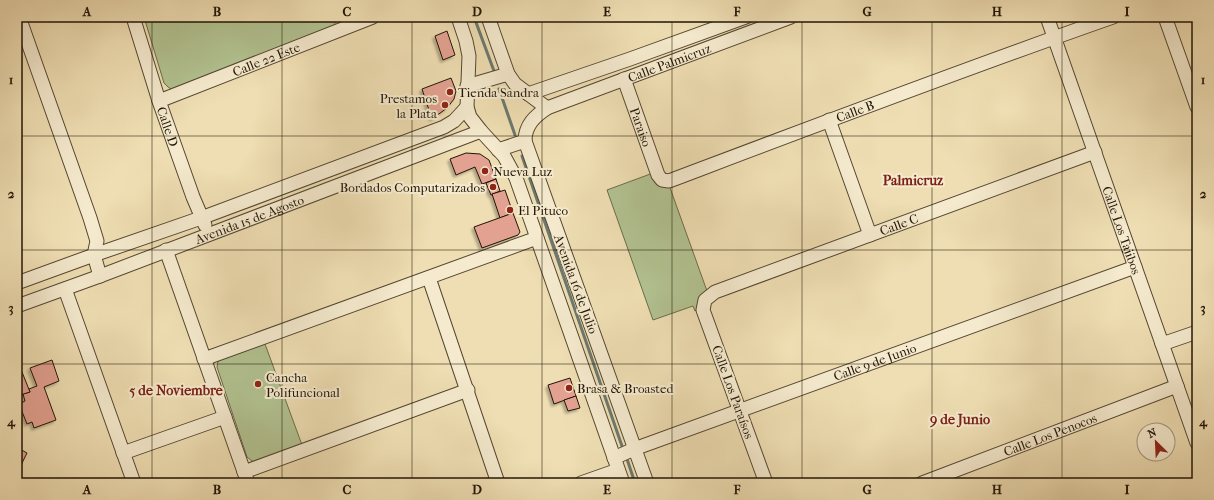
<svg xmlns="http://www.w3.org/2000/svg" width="1214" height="500" viewBox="0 0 1214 500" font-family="'IM FELL French Canon',serif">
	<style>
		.green { fill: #b2c291; stroke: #6a6c4c }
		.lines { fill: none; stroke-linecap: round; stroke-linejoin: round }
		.stream { stroke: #6b796f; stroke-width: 3 }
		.building { fill: #e3a191; stroke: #211506; filter: url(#shadow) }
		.minor-casing { stroke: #544731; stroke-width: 15 }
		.minor { stroke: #f5eace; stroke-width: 13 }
		.grid { fill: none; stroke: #211506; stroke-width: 1; stroke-opacity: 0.55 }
		.poi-dot { fill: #8f2418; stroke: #f5eace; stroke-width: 1.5 }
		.labels { text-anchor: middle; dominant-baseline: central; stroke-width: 4; stroke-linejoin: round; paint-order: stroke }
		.street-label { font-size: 13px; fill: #211506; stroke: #f5eace }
		.poi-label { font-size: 13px; fill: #211506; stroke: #f5eace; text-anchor: start }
		.neighbourhood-label { font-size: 14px; font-weight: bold; fill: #7a1f14; stroke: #f5eace }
		.neatline { fill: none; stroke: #211506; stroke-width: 1.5 }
		.grid-label { font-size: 13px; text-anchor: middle; font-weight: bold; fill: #211506 }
	</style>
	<defs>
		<filter id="shadow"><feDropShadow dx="-2.5" dy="2.5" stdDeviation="1" flood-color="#0004"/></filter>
	</defs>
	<rect width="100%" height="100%" fill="#efdeb3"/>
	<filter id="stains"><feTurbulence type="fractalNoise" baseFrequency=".005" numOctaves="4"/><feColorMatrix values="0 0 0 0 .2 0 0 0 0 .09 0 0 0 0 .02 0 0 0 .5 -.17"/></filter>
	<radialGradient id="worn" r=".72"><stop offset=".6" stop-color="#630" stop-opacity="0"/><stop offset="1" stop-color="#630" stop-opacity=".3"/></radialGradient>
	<g class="green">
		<path d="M144 17H336L337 18 333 28 171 89 168 87 164 83Z"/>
		<path d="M653 173 669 185 707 291 700 308 695 311 693 306 653 320 607 190Z"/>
		<path d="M265 344 302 445 256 462 252 461 247 457 217 367 218 361Z"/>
	</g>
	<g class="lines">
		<g class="stream">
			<path d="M474 17 494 71"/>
			<path d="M499 89 515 135"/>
			<path d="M522 156 623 449"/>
			<path d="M626 456 635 483"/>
		</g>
	</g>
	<g class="building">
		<path d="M447 31 455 55 443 60 435 36Z"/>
		<path d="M451 78 456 91 454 99 447 108 432 119 422 89Z"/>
		<path d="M466 153 480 154 489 160 496 179 482 184 475 167 456 175 450 159Z"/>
		<path d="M496 179 500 191 491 195 486 183Z"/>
		<path d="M505 190 513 213 500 218 492 194Z"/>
		<path d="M513 213 520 232 518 235 482 248 474 227Z"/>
		<path d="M52 360 59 381 44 387 56 420 34 428 32 422 27 424 19 404 25 401 23 394 30 392 29 389 37 386 30 368Z"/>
		<path d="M22 372 30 392 17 396V373Z"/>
		<path d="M570 378 576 396 554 404 548 385Z"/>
		<path d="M576 396 580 408 568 411 564 400Z"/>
		<path d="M17 447 18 448 27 453 21 465 17 463Z"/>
	</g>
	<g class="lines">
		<g class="minor-casing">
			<g id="minor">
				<path d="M19 17 90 218 97 241 94 255 100 276"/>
				<path id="s1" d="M133 17 159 101 193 197 205 225"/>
				<path d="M458 17 466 41 469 56 467 107 470 117 481 131 504 156 516 178 623 483"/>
				<path d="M488 17 508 74 515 84 547 108"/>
				<path id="s2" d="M1047 17 1197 443"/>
				<path d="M1165 17 1197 107"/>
				<path id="s3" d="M624 79 658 175 662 180 669 181C817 125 964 69 1113 17"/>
				<path d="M467 86 508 74"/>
				<path d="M528 94 630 59 746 17"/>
				<path id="s4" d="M159 101 373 17"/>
				<path d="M829 120 870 235"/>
				<path d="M498 150 525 141"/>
				<path d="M166 250 248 483"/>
				<path d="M429 278 498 483"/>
				<path d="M17 283 94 255 201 218 444 127 454 121 467 107"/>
				<path d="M65 289 134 483"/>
				<path id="s5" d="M17 306 100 276 481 131"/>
				<path d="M1162 344 1197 332"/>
				<path d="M204 359 537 238"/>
				<path d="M123 453 225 417"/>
				<path id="s6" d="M614 458 634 449 1135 267"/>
				<path d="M244 472 468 390"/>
				<path d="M581 483 618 470"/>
				<path id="s7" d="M647 483 525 141C525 125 535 116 547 108L791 17"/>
				<path id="s8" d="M766 483 703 310 705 300 715 292 1095 152"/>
				<path id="s9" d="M922 483 1177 386"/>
			</g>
		</g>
		<use href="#minor" class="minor"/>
	</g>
	<path class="grid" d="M152 17V483M282 17V483M412 17V483M542 17V483M672 17V483M802 17V483M932 17V483M1062 17V483M17 136H1197M17 250H1197M17 364H1197"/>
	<g class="poi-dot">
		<circle cx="450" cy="92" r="4"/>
		<circle cx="445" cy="105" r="4"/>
		<circle cx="485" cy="171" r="4"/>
		<circle cx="493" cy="187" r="4"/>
		<circle cx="510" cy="210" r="4"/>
		<circle cx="258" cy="384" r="4"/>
		<circle cx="569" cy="388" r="4"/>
	</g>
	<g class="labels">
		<g class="street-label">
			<text stroke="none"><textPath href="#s4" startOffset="115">Calle 22 Este</textPath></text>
			<text stroke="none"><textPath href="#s7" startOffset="535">Calle Palmicruz</textPath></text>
			<text stroke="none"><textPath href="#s3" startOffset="314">Calle B</textPath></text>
			<text stroke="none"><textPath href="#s1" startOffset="115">Calle D</textPath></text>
			<text stroke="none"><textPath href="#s3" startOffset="51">Paraiso</textPath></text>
			<text stroke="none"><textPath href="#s5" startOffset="248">Avenida 15 de Agosto</textPath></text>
			<text stroke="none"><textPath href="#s8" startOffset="403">Calle C</textPath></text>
			<text stroke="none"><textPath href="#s2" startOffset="226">Calle Los Tajibos</textPath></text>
			<text transform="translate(576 284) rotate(70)">Avenida 16 de Julio</text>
			<text stroke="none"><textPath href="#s6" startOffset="278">Calle 9 de Junio</textPath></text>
			<text transform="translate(733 392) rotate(70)">Calle Los Paraísos</text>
			<text stroke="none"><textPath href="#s9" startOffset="137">Calle Los Penocos</textPath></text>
		</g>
		<g class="poi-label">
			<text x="458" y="92">Tienda Sandra</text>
			<text x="437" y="98" text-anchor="end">Prestamos<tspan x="437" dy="15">la Plata</tspan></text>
			<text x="493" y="171">Nueva Luz</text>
			<text x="485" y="187" text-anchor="end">Bordados Computarizados</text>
			<text x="518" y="210">El Pituco</text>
			<text x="266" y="377">Cancha<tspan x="266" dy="15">Polifuncional</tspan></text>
			<text x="577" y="388">Brasa &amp; Broasted</text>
		</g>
		<g class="neighbourhood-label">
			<text x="913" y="180">Palmicruz</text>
			<text x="176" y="390">5 de Noviembre</text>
			<text x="960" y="419">9 de Junio</text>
		</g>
	</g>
	<rect width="1214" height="500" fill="none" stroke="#efdeb3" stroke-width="44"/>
	<g transform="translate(1156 442) rotate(336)"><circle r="19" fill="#f5eace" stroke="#a0957e"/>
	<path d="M0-3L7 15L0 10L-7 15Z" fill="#8f2418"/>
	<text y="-6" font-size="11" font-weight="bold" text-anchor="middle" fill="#211506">N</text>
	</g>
	<rect x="22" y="22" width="1170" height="456" class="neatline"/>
	<g class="grid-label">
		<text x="87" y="16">A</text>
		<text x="217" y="16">B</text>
		<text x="347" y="16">C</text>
		<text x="477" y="16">D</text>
		<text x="607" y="16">E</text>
		<text x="737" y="16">F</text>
		<text x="867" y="16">G</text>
		<text x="997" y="16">H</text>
		<text x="1127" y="16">I</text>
		<text x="11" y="84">1</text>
		<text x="1203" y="84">1</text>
		<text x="11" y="198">2</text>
		<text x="1203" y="198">2</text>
		<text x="11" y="312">3</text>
		<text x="1203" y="312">3</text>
		<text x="11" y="426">4</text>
		<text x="1203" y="426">4</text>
		<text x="87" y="494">A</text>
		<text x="217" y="494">B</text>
		<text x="347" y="494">C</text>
		<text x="477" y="494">D</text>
		<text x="607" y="494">E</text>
		<text x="737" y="494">F</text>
		<text x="867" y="494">G</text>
		<text x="997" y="494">H</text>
		<text x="1127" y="494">I</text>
	</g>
	<rect width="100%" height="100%" filter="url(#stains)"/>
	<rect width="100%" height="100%" fill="url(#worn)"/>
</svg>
